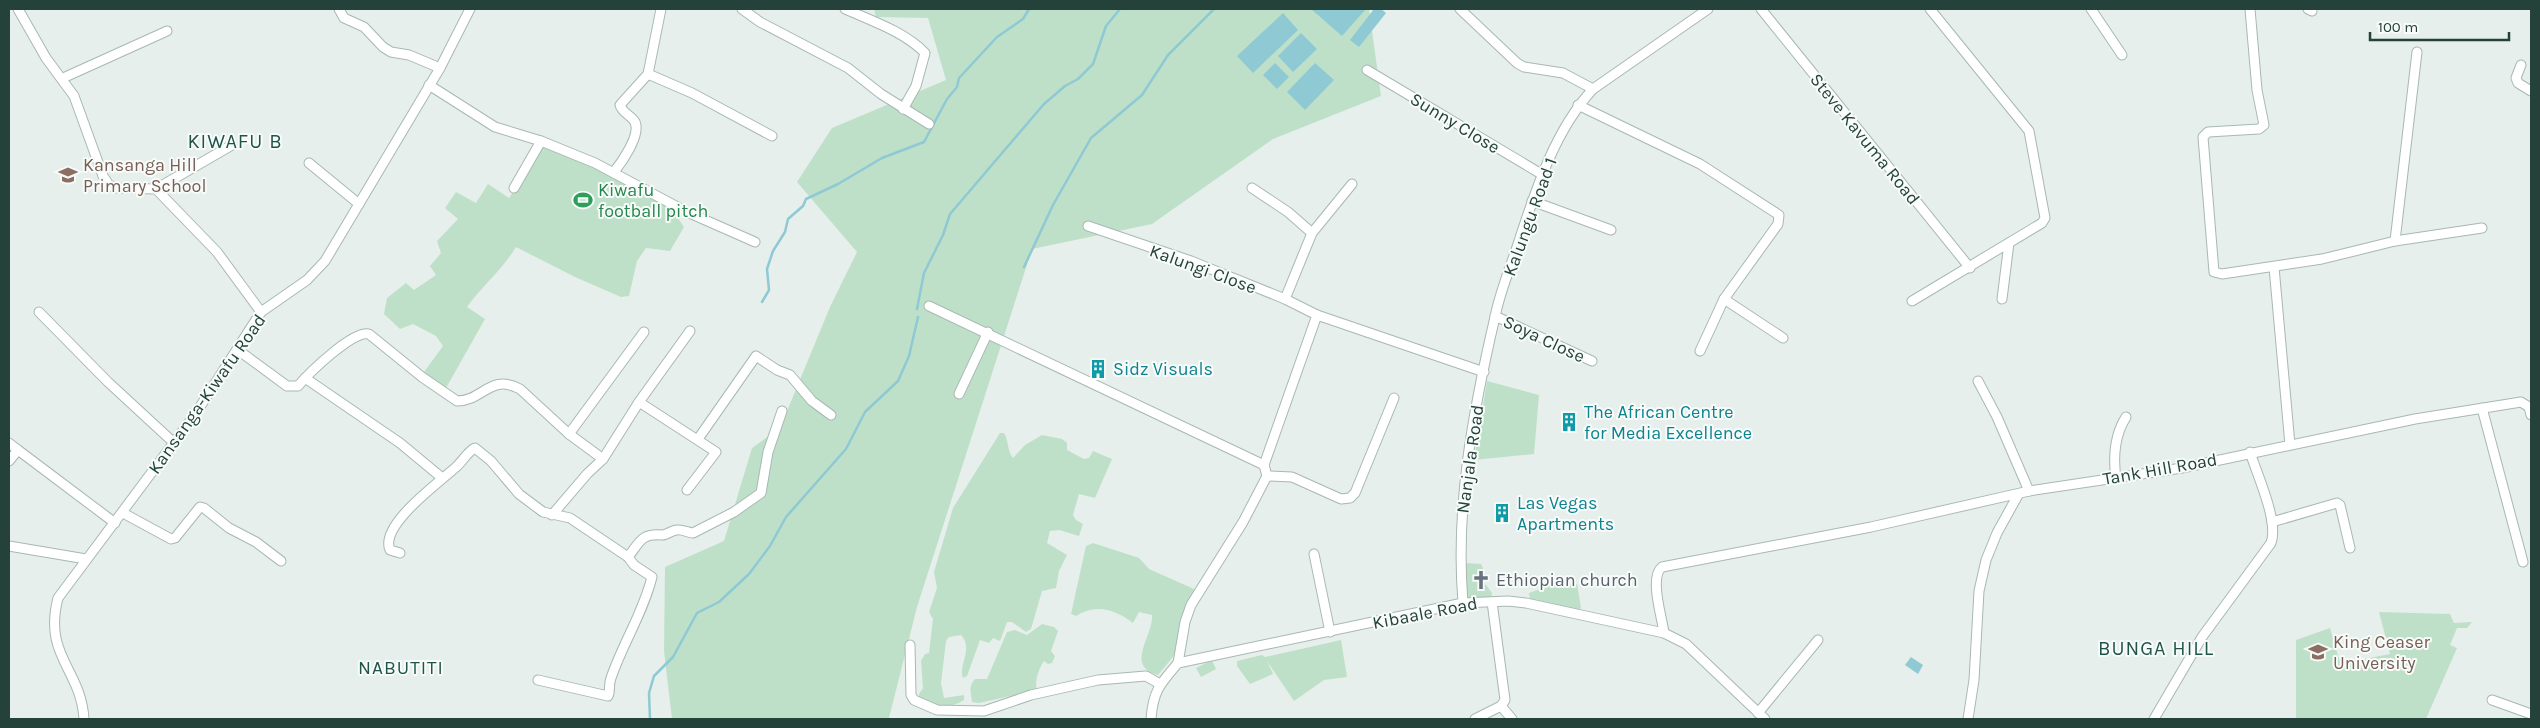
<svg xmlns="http://www.w3.org/2000/svg" width="2540" height="728" viewBox="0 0 2540 728" font-family="Karla,sans-serif">
	<style>
		.green { fill: #bfe0c8 }
		.water { fill: #8ec9d4 }
		.lines { fill: none; stroke-linecap: round; stroke-linejoin: round }
		.stream { stroke: #8ec9d4; stroke-width: 2.5 }
		.street-casing { stroke: #a8b8b2; stroke-width: 11 }
		.street { stroke: #fff; stroke-width: 9 }
		.labels { text-anchor: middle; dominant-baseline: central; stroke-width: 4; stroke-linejoin: round; paint-order: stroke }
		.street-label { font-size: 18px; fill: #24423a; stroke: #f7fbf9 }
		.education-label { font-size: 18px; fill: #785e54; stroke: #f7fbf9; text-anchor: start }
		.leisure-label { font-size: 18px; fill: #27864d; stroke: #f7fbf9; text-anchor: start }
		.culture-label { font-size: 18px; fill: #0d838f; stroke: #f7fbf9; text-anchor: start }
		.worship-label { font-size: 18px; fill: #5b616d; stroke: #f7fbf9; text-anchor: start }
		.neighbourhood-label { font-size: 19px; letter-spacing: 1px; fill: #1f5548; stroke: #f7fbf9 }
		.quarter-label { font-size: 20px; letter-spacing: 1px; fill: #1f5548; stroke: #f7fbf9 }
	</style>
	<rect width="100%" height="100%" fill="#e6efeb"/>
	<g class="green">
		<path d="M874 9H1369L1381 96 1273 139 1152 224 1032 249 917 607 889 718 892 719H672L664 651 665 567 724 541 752 448 780 428 830 307 857 252 797 182 832 128 946 80 928 18 876 17Z"/>
		<path d="M543 145 664 198 684 227 670 251 646 248 637 261 629 296 621 297 575 277 516 247C502 270 482 286 467 307L485 319 446 388 424 372 443 346 436 336 413 324 400 329 384 314 387 298 406 283 414 290 436 275 430 266 441 253 437 241 458 219 445 208 456 192 476 203 488 184 509 198Z"/>
		<path d="M1487 381 1539 395 1534 454 1474 460Z"/>
		<path d="M1000 433H1004C1009 441 1007 451 1013 458L1025 445 1042 435 1062 439 1067 443V450L1084 459 1089 458 1093 451 1112 459 1095 498 1079 494 1073 515 1076 520 1083 524 1079 536 1059 530 1050 531 1047 543 1067 555 1059 571 1056 588 1042 591 1031 629 1026 632 1012 622H1007L1000 641 993 638 989 643 980 640 967 676 963 678C958 664 974 649 961 635L949 637 946 641 941 683 944 698 964 695V700C949 710 934 706 919 698V694L923 688 921 661 925 654 929 653 933 619 929 612 937 588 934 572 953 508Z"/>
		<path d="M1093 543 1139 558 1149 569 1194 589 1177 652 1158 675C1124 666 1154 635 1152 615L1139 612 1133 623C1116 610 1096 603 1076 616L1071 614 1086 546Z"/>
		<path d="M1464 563 1481 564 1484 570 1483 581 1492 593 1491 599 1467 600Z"/>
		<path d="M1577 584 1581 608 1577 612 1530 600 1529 593 1549 586Z"/>
		<path d="M2379 612 2450 614 2454 623 2472 622 2467 628H2457L2450 645 2457 648 2426 719H2296V640L2330 628 2339 659 2348 662 2390 654Z"/>
		<path d="M1042 624 1054 627 1058 631 1051 651 1055 656 1052 663 1048 664 1044 661C1039 668 1034 682 1037 690L979 703 972 702C971 693 968 686 975 679H987L1007 632 1015 630 1027 635Z"/>
		<path d="M1341 640 1347 677 1324 680 1294 701 1267 661 1273 674 1250 684 1237 666V661L1262 655 1265 657Z"/>
		<path d="M1212 660 1216 669 1201 677 1196 668Z"/>
	</g>
	<g class="water">
		<path d="M1311 9H1366L1342 36Z"/>
		<path d="M1374 9H1381L1386 13 1359 47 1350 40Z"/>
		<path d="M1283 13 1298 30 1253 73 1237 56Z"/>
		<path d="M1301 33 1317 49 1293 72 1278 56Z"/>
		<path d="M1275 63 1289 77 1277 89 1263 75Z"/>
		<path d="M1315 63 1334 80 1305 110 1287 92Z"/>
		<path d="M1911 657 1923 665 1918 674 1905 665Z"/>
	</g>
	<g class="lines">
		<g class="stream">
			<path d="M1024 267 1053 205 1091 138 1142 95 1168 55 1214 9"/>
			<path d="M762 302 769 290 767 269 773 251 785 232 788 219 803 206 806 199 838 184 882 158 924 142 947 99 957 87 959 78 997 37 1023 19 1029 9"/>
			<path d="M917 309 924 273 943 235 950 214 1044 104 1065 86 1078 79 1093 64 1106 26 1120 9"/>
			<path d="M650 719 649 693 654 676 673 657 697 613 719 602 749 574 770 546 786 517 846 449 865 412 898 381 909 356 918 317"/>
		</g>
		<g class="street-casing">
			<g id="street">
				<path d="M18 9 46 58 74 96 103 176 109 185 115 188 156 189 217 252 261 312"/>
				<path d="M339 9 344 18 364 27 383 47 391 52 409 55 440 68"/>
				<path d="M742 9 760 22 848 68 881 94 929 124"/>
				<path d="M845 9C872 21 905 32 925 53L916 86 903 109"/>
				<path d="M1460 9 1517 63 1524 67 1563 73 1593 89"/>
				<path d="M1761 9 1970 268"/>
				<path d="M2091 9 2122 55"/>
				<path d="M2250 9 2257 90 2264 125 2259 129 2208 132 2203 137 2214 272 2222 274 2322 259 2395 241 2482 228"/>
				<path d="M2308 9 2312 11"/>
				<path d="M2521 65 2516 78 2518 83 2531 91"/>
				<path d="M1367 70 1543 175"/>
				<path d="M648 74 692 93 772 136"/>
				<path d="M63 78 167 31"/>
				<path d="M429 85 495 127 541 141 595 163 687 212 755 242"/>
				<path d="M1578 105 1700 164 1779 215 1778 224 1724 299 1700 351"/>
				<path d="M309 163 359 204"/>
				<path d="M614 172C622 162 641 135 635 122 631 115 622 113 620 105L648 74 661 9"/>
				<path d="M514 188 541 141"/>
				<path d="M1252 188 1288 212 1312 233"/>
				<path d="M156 189 232 145"/>
				<path d="M1532 201 1611 230"/>
				<path d="M1088 226 1191 261 1285 299 1317 315 1484 372"/>
				<path d="M2395 241 2417 52"/>
				<path d="M2274 267 2290 445"/>
				<path d="M1285 299 1312 233 1352 184"/>
				<path d="M1724 299 1783 338"/>
				<path d="M2002 299 2009 243"/>
				<path d="M1912 301 2042 223 2045 218 2029 131 1930 9"/>
				<path d="M929 306 1264 465"/>
				<path d="M39 312 108 382 173 442"/>
				<path d="M1495 316 1592 361"/>
				<path d="M238 350 287 386H298C309 373 353 330 369 334L422 377 457 401C483 401 490 373 520 389L569 434 603 459 639 402 716 452 687 490"/>
				<path d="M305 378 400 443 441 477"/>
				<path d="M1978 381 1997 417 2029 491"/>
				<path d="M959 394 988 332"/>
				<path d="M639 402 690 331"/>
				<path d="M2482 408 2523 562"/>
				<path d="M569 434 644 332"/>
				<path d="M698 439 756 356 777 370 790 375 812 401 831 415"/>
				<path d="M9 443 18 450"/>
				<path d="M9 461 18 450 115 523"/>
				<path d="M1267 476 1292 477 1341 499 1350 498 1355 493 1394 398"/>
				<path d="M2116 478C2113 457 2114 436 2126 417"/>
				<path d="M123 513 171 539 175 538 200 507 204 508 229 528 256 542 281 561"/>
				<path d="M552 515 587 474 603 459"/>
				<path d="M2272 522 2337 503 2340 505 2350 548"/>
				<path d="M9 546 86 559"/>
				<path d="M400 553 390 550C379 525 440 482 456 467 463 461 467 452 475 448L491 461 519 494 543 512 570 518 628 557 634 565 652 577C643 613 623 643 611 678 608 685 611 690 608 696L538 680"/>
				<path d="M1314 554 1330 632"/>
				<path d="M628 557C640 542 641 533 662 535 667 535 672 530 677 530 682 529 689 533 693 533L734 512 761 493 768 452 782 411"/>
				<path d="M1463 603C1455 506 1473 411 1495 317 1500 291 1511 266 1519 241 1536 189 1555 130 1593 89L1708 9"/>
				<path d="M1664 633C1662 617 1649 577 1662 567L1871 527 2029 491 2182 468 2415 419 2521 402 2529 407 2531 415"/>
				<path d="M910 645 911 695 914 700 937 710 984 711 1031 695 1098 680 1146 676 1160 684"/>
				<path d="M1178 663 1185 622 1191 605 1243 522 1267 476 1264 465 1317 315"/>
				<path d="M2492 700 2531 714"/>
				<path d="M1501 706 1512 719"/>
				<path d="M1758 713 1818 640"/>
				<path d="M84 719C81 669 43 656 58 598L196 413 261 312 307 280 325 261 440 68 470 9"/>
				<path d="M1151 719C1153 691 1160 684 1178 663L1463 603 1508 601 1526 603 1664 633 1686 644 1765 719"/>
				<path d="M1475 719 1501 706 1505 700 1492 602"/>
				<path d="M1968 719 1974 680 1979 591 1986 560 1997 533 2018 495"/>
				<path d="M2154 719 2202 637 2271 543C2279 521 2257 475 2250 452"/>
			</g>
		</g>
		<use href="#street" class="street"/>
	</g>
	<defs>
		<g id="school-bare" transform="scale(1.5)"><path d="M0-5L7-2L0 1L-7-2ZM-4 1L0 2.5L4 1V4Q0 6-4 4Z" fill="#8d6e63" stroke="#f7fbf9" stroke-width="2.5" paint-order="stroke"/></g>
		<g id="stadium-bare" transform="scale(1.5)"><path d="M0-5a6.5 5 0 1 0 0 10a6.5 5 0 1 0 0-10ZM-3.5-1.8h7v3.6h-7Z" fill="#2e9e5b" stroke="#f7fbf9" stroke-width="2.5" paint-order="stroke"/></g>
		<g id="building-bare" transform="scale(1.5)"><path d="M-4-6H4V6H1V3H-1V6H-4ZM-2.5-4.3h1.7v1.8h-1.7ZM.8-4.3h1.7v1.8H.8ZM-2.5-1h1.7V.8h-1.7ZM.8-1h1.7V.8H.8Z" fill="#0f9aa8" stroke="#f7fbf9" stroke-width="2.5" paint-order="stroke"/></g>
		<g id="church-bare" transform="scale(1.5)"><path d="M-1.2-6h2.4v3.5h3.3v2.4h-3.3V6h-2.4V-.1h-3.3v-2.4h3.3Z" fill="#6b7280" stroke="#f7fbf9" stroke-width="2.5" paint-order="stroke"/></g>
		<g id="university-bare" transform="scale(1.5)"><path d="M0-5L7-2L0 1L-7-2ZM-4 1L0 2.5L4 1V4Q0 6-4 4Z" fill="#8d6e63" stroke="#f7fbf9" stroke-width="2.5" paint-order="stroke"/></g>
	</defs>
	<g fill-rule="evenodd">
		<use href="#school-bare" x="68" y="175"/>
		<use href="#stadium-bare" x="583" y="200"/>
		<use href="#building-bare" x="1098" y="369"/>
		<use href="#building-bare" x="1569" y="422"/>
		<use href="#building-bare" x="1502" y="513"/>
		<use href="#church-bare" x="1481" y="580"/>
		<use href="#university-bare" x="2318" y="652"/>
	</g>
	<g class="labels">
		<g class="street-label">
			<text transform="translate(1455 123) rotate(31)">Sunny Close</text>
			<text transform="translate(1865 139) rotate(51)">Steve Kavuma Road</text>
			<text transform="translate(1530 217) rotate(-70)">Kalungu Road 1</text>
			<text transform="translate(1203 269) rotate(20)">Kalungi Close</text>
			<text transform="translate(1544 339) rotate(25)">Soya Close</text>
			<text transform="translate(207 394) rotate(-55)">Kansanga-Kiwafu Road</text>
			<text transform="translate(1470 459) rotate(-82)">Nanjala Road</text>
			<text transform="translate(2160 469) rotate(-10)">Tank Hill Road</text>
			<text transform="translate(1425 613) rotate(-11)">Kibaale Road</text>
		</g>
		<g class="education-label">
			<text x="83" y="165">Kansanga Hill<tspan x="83" dy="21">Primary School</tspan></text>
			<text x="2333" y="642">King Ceaser<tspan x="2333" dy="21">University</tspan></text>
		</g>
		<g class="leisure-label">
			<text x="598" y="190">Kiwafu<tspan x="598" dy="21">football pitch</tspan></text>
		</g>
		<g class="culture-label">
			<text x="1113" y="369">Sidz Visuals</text>
			<text x="1584" y="412">The African Centre<tspan x="1584" dy="21">for Media Excellence</tspan></text>
			<text x="1517" y="503">Las Vegas<tspan x="1517" dy="21">Apartments</tspan></text>
		</g>
		<g class="worship-label">
			<text x="1496" y="580">Ethiopian church</text>
		</g>
		<g class="neighbourhood-label">
			<text x="401" y="668">NABUTITI</text>
		</g>
		<g class="quarter-label">
			<text x="235" y="141">KIWAFU B</text>
			<text x="2156" y="648">BUNGA HILL</text>
		</g>
	</g>
	<rect width="2540" height="728" fill="none" stroke="#24423a" stroke-width="20"/>
	<path d="M2370 32v8h139v-8" fill="none" stroke="#24423a" stroke-width="2.5"/>
	<text x="2378" y="32" font-size="15" fill="#24423a" stroke="#f7fbf9" stroke-width="4" paint-order="stroke">100 m</text>
</svg>
